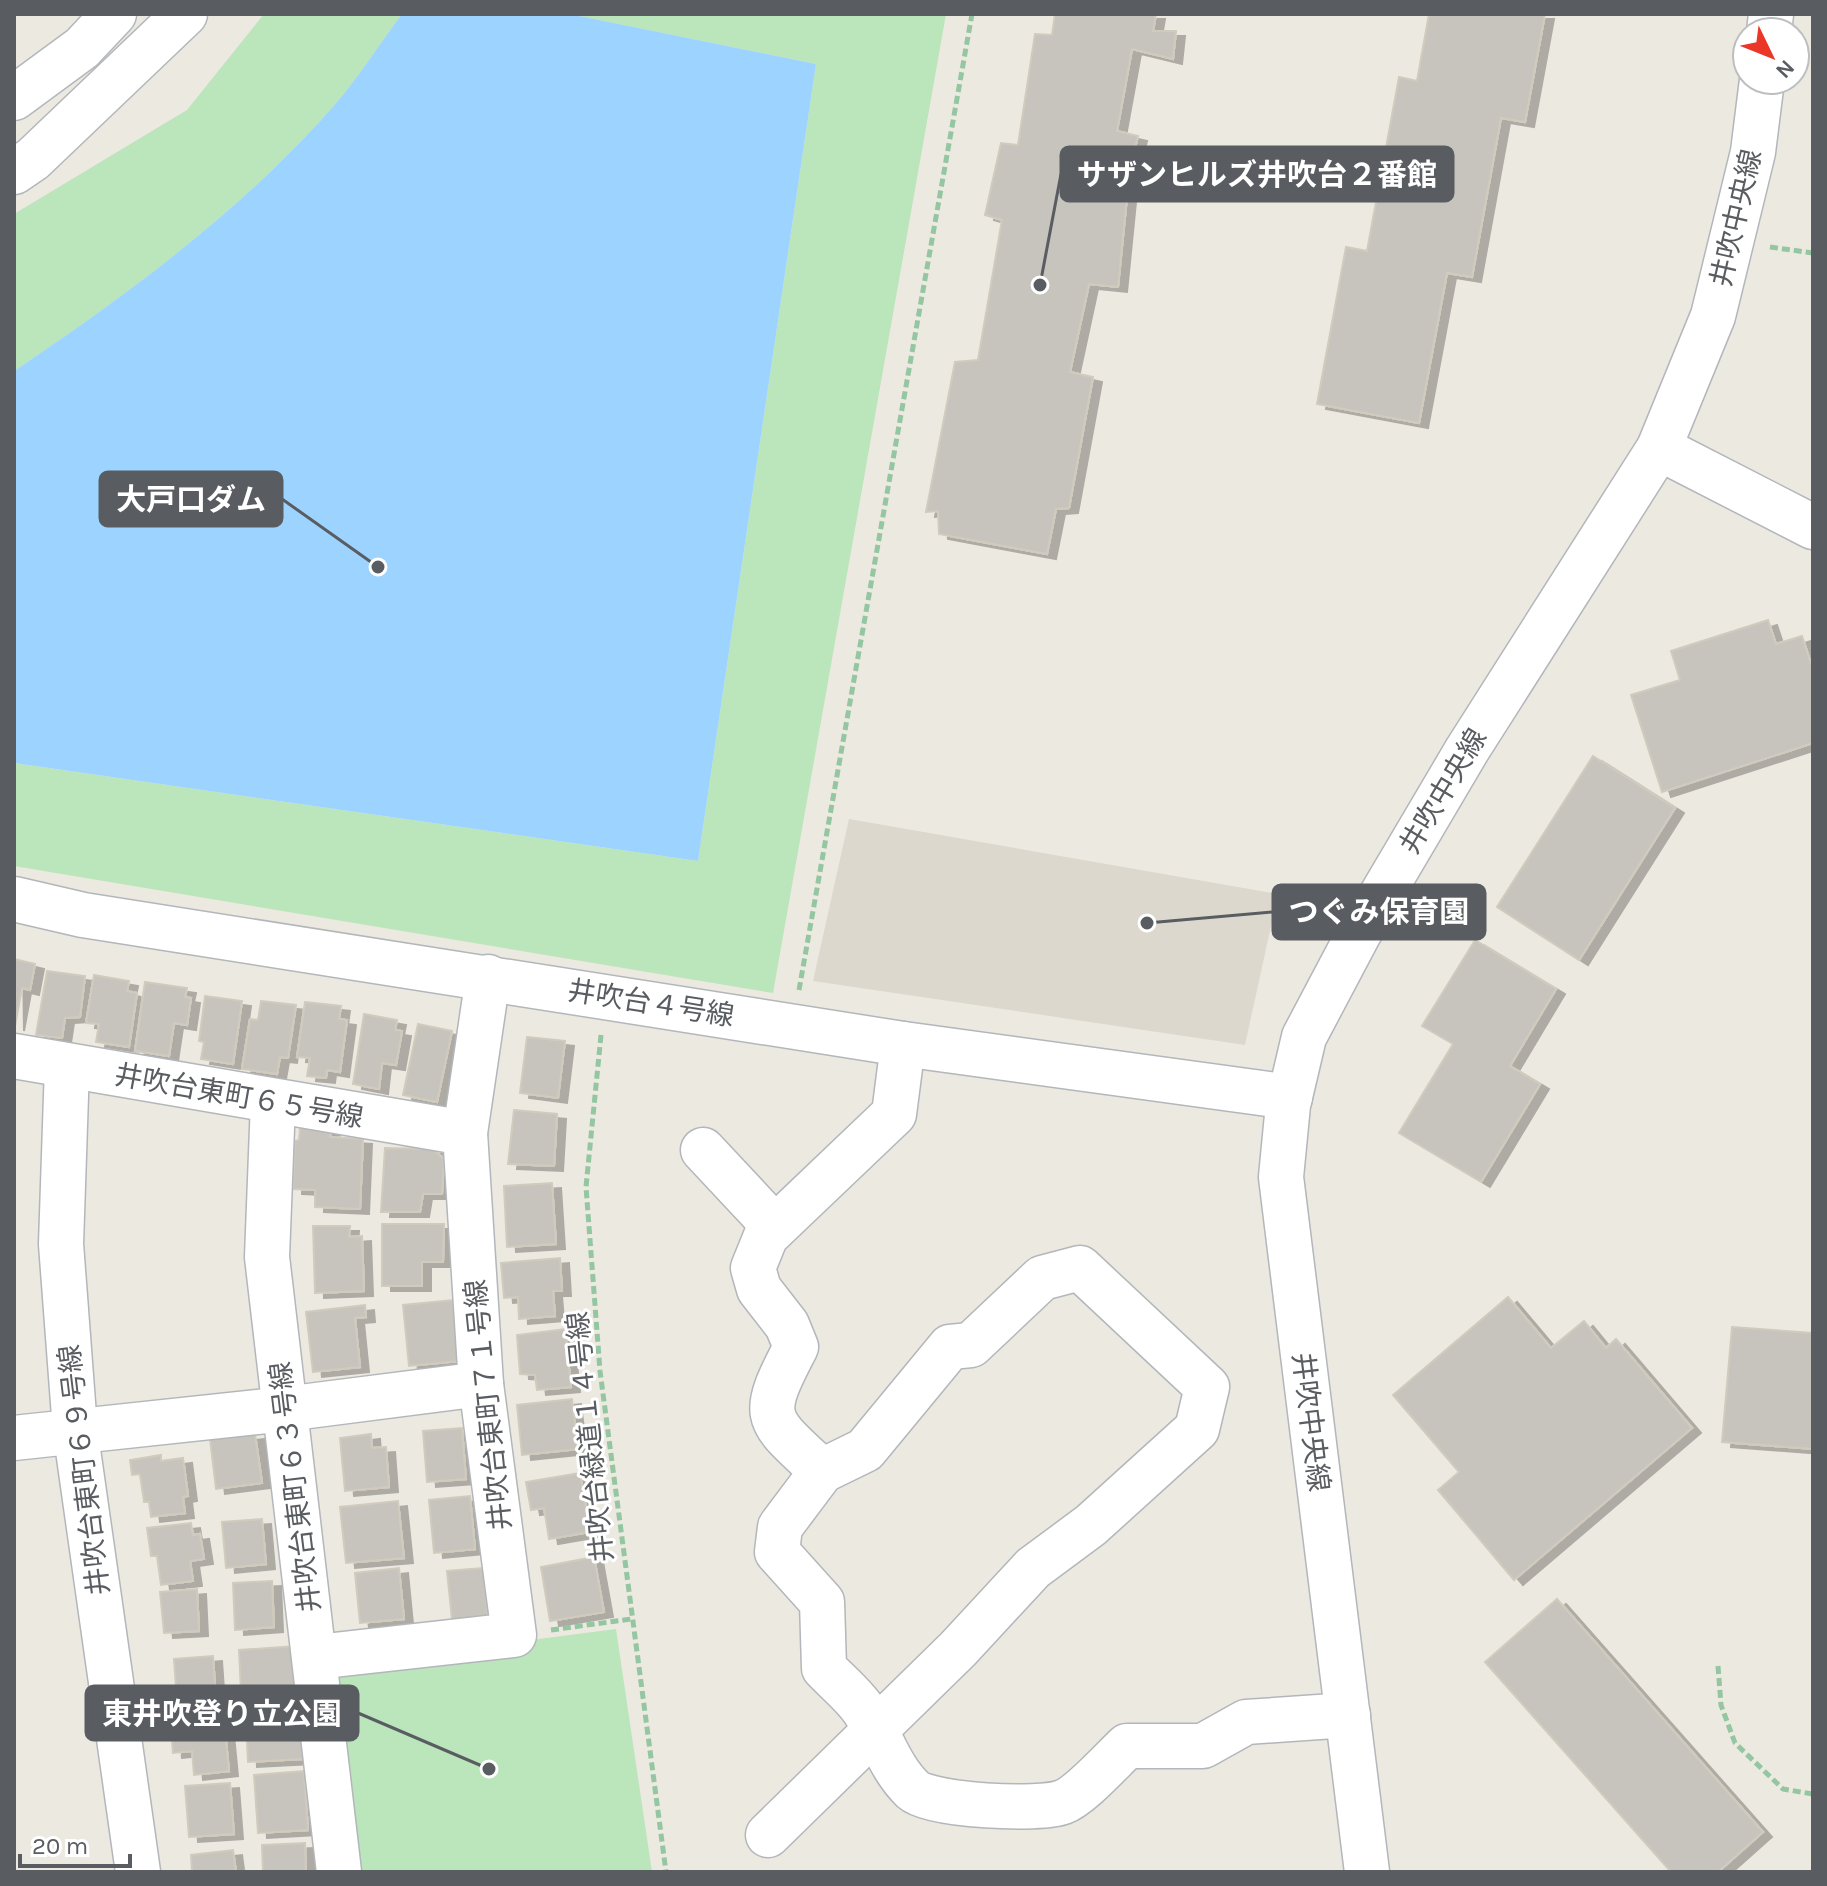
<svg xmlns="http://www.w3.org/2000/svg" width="1827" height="1886" viewBox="0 0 1827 1886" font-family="Karla,'Noto Sans JP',sans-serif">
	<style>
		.education { fill: #dcd8ce }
		.green { fill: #bbe5bb }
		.water { fill: #9dd4ff }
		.building { fill: #c7c4bd; stroke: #d1cbbe; stroke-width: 2; filter: url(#shadow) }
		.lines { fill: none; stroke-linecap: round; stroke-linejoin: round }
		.minor-casing { stroke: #b3b6bb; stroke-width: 47 }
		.path { stroke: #94c6a2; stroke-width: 5; stroke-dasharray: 8 4; stroke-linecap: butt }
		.minor { stroke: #fff; stroke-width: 44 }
		.labels { text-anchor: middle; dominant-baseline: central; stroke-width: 6; stroke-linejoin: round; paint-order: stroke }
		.street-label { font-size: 28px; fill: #595d61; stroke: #fff }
		.leader { fill: none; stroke: #595d61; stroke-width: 3 }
		.callout-dot { fill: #595d61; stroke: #fff; stroke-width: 3 }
		.callout { fill: #595d61; stroke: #595d61; stroke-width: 3 }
		.callout-label { font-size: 30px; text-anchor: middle; font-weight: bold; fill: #fff }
	</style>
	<defs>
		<filter id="shadow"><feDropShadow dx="9" dy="5" stdDeviation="0" flood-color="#0004"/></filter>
	</defs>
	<rect width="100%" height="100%" fill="#ece9e0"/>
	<path class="education" d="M849 819 1278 894 1245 1045 813 981Z"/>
	<g class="green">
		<path d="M264 14H402C380 43 360 75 337 102 245 208 130 293 14 371V214L187 110Z"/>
		<path d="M570 14H946L773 993 14 866V763L698 861 816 64Z"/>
		<path d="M616 1629 652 1872H353L330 1666Z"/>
	</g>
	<path class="water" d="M402 14H570L816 64 698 861 14 763V371C130 293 245 208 337 102 360 75 380 43 402 14Z"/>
	<g class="building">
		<path d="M1055 14H1156L1153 31H1176L1173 59 1132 49 1117 131 1138 136 1132 160 1094 148 1088 178 1128 187 1118 287 1089 284 1070 372 1093 377 1069 508 1056 509 1047 554 939 534 938 511 926 512 955 362 978 360 1002 220 985 215 1001 143 1018 145 1035 34 1052 35Z"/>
		<path d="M1429 14H1545L1525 122 1501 118 1472 277 1447 273 1419 423 1317 404 1346 247 1367 251 1399 77 1417 81Z"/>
		<path d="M1768 620 1776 644 1802 636 1813 670V743L1662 792 1631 695 1680 680 1671 651Z"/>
		<path d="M1593 756 1675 808 1579 960 1497 907Z"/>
		<path d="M1475 940 1556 989 1510 1066 1540 1084 1481 1182 1399 1133 1453 1044 1422 1026Z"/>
		<path d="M14 959 35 964 30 990 22 988 15 1026Z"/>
		<path d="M47 971 85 976 80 1017 65 1018 62 1038 36 1035Z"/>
		<path d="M94 975 129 981 127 991 137 993 129 1047 96 1042 99 1024 86 1023Z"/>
		<path d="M145 982 187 988 185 997 191 998 187 1025 174 1023 169 1056 135 1051Z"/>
		<path d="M205 996 242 1001 233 1064 201 1059 204 1042 199 1041Z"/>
		<path d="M261 1001 296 1005 288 1058 280 1057 277 1074 242 1069 250 1019 258 1020Z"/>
		<path d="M305 1002 341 1006 339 1019 347 1020 340 1072 327 1070 326 1078 307 1076 310 1058 297 1057Z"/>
		<path d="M364 1014 397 1020 395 1030 402 1031 396 1065 382 1063 379 1089 353 1084Z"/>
		<path d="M418 1024 452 1031 437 1102 403 1095Z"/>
		<path d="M527 1037 565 1041 558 1098 520 1093Z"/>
		<path d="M514 1110 557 1114 554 1166 508 1164Z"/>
		<path d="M300 1128 331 1130 330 1137 363 1139 360 1209 315 1207V1190L293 1189 295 1141 299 1140Z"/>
		<path d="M385 1148 433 1149 444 1159 442 1194H423L420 1212H381Z"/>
		<path d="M552 1183 556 1244 507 1247 504 1186Z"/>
		<path d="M382 1224H444L443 1262H422V1286H382Z"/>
		<path d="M313 1226H350L349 1237 362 1236 364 1291 315 1293Z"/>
		<path d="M560 1258 562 1291H553L555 1316 519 1319 518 1297 504 1298 501 1263Z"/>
		<path d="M1508 1297 1551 1348 1584 1321 1606 1348 1616 1339 1692 1428 1514 1580 1438 1490 1459 1472 1393 1395Z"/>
		<path d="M453 1300 459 1361 409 1366 403 1305Z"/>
		<path d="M365 1305 366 1317 355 1318 360 1367 313 1372 306 1312Z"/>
		<path d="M1732 1327 1813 1333V1449L1722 1442Z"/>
		<path d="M565 1329 571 1387 537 1390 535 1375 520 1374 517 1335Z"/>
		<path d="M572 1399 578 1449 522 1455 517 1405Z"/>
		<path d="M462 1428 466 1479 427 1482 423 1431Z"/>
		<path d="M255 1434 262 1483 216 1489 210 1439Z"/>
		<path d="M371 1434 372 1448 386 1447 389 1487 345 1491 340 1438Z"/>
		<path d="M161 1455V1461L183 1458 188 1496 183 1497 185 1513 151 1517 149 1502H144L140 1474 132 1475 130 1460Z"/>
		<path d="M580 1473 590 1532 549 1539 544 1508 531 1510 526 1482Z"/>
		<path d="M470 1496 475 1549 434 1553 429 1500Z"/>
		<path d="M398 1501 404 1558 346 1563 340 1507Z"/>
		<path d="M262 1519 266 1564 226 1568 222 1522Z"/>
		<path d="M191 1523 193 1535 200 1534 204 1559 190 1561 193 1581 161 1585 157 1556H151L147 1528Z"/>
		<path d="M594 1557 604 1612 550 1621 541 1567Z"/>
		<path d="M399 1568 404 1619 360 1623 355 1573Z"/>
		<path d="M483 1568 488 1617 452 1620 447 1571Z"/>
		<path d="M272 1581 274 1627 235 1630 233 1583Z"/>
		<path d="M197 1589 199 1631 164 1633 160 1592Z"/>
		<path d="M1557 1599 1763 1832 1718 1872H1671L1485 1662Z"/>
		<path d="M296 1646 298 1688 241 1692 239 1650Z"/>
		<path d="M213 1656 216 1699 177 1702 174 1659Z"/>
		<path d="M300 1699 303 1759 248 1762 245 1702Z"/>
		<path d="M213 1711 215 1730H225L229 1771 194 1775 192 1751 173 1753 170 1715Z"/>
		<path d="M304 1771 308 1830 258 1833 254 1775Z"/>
		<path d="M230 1783 234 1834 189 1837 185 1786Z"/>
		<path d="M305 1843 306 1872H263L262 1845Z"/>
		<path d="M233 1850 236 1872H192L191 1855Z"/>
	</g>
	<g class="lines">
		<g class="minor-casing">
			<g id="minor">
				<path d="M1769 32 1771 14"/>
				<path d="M14 98 82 48 114 14"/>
				<path d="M14 172 33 159 185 14"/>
				<path d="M1659 448 1813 527"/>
				<path d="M14 899 83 915 903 1044 1290 1097"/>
				<path d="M14 1056 465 1133"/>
				<path d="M67 1066 61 1244 75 1429 138 1872"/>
				<path d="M273 1102 267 1257 339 1872"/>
				<path d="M703 1150 775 1227"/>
				<path d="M14 1438 285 1409 481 1384"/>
				<path d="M822 1471C765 1418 758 1419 796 1347L787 1325 759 1289 753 1268 766 1236 894 1114 903 1044"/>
				<path d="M316 1657 514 1635 481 1384 465 1133 488 977"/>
				<path d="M768 1835 958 1649 1033 1568 1091 1525 1197 1429 1207 1387 1080 1268 1042 1278 971 1345 950 1347 865 1450 822 1471 780 1527 777 1552 822 1602 824 1668C837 1682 855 1696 865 1712 882 1738 890 1768 913 1790 931 1806 1040 1811 1063 1802 1080 1796 1112 1760 1127 1746H1203L1246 1722 1348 1715"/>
				<path d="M1367 1872 1281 1177 1288 1105 1304 1037 1359 933 1467 750 1659 448 1713 316 1753 152 1762 80"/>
			</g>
		</g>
		<g class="path">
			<path d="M1770 247 1813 253"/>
			<path d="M799 990 972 14"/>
			<path d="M601 1035 586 1187 600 1371 666 1872"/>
			<path d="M551 1630 631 1619"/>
			<path d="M1718 1666 1721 1705 1735 1743 1783 1789 1813 1794"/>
		</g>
		<use href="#minor" class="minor"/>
	</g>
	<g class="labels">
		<g class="street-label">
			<text transform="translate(1736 218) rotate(-77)">井吹中央線</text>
			<text transform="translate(1443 791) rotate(-59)">井吹中央線</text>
			<text transform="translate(651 1003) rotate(9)">井吹台４号線</text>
			<text transform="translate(239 1096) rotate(10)">井吹台東町６５号線</text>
			<text transform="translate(488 1405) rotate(-96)">井吹台東町７１号線</text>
			<text transform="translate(1311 1422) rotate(83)">井吹中央線</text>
			<text transform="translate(590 1437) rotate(-96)">井吹台緑道１４号線</text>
			<text transform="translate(84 1470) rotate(-97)">井吹台東町６９号線</text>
			<text transform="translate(295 1487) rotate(-97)">井吹台東町６３号線</text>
		</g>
	</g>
	<path class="leader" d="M1040 285L1061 174M378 567L282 499M1147 923L1273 912M489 1769L358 1713"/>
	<g class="callout-dot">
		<circle cx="1040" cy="285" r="8"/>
		<circle cx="378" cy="567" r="8"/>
		<circle cx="1147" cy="923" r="8"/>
		<circle cx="489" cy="1769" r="8"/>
	</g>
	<g class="callout">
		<rect x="1061" y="147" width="392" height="54" rx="8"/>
		<rect x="100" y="472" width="182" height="54" rx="8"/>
		<rect x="1273" y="885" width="212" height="54" rx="8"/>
		<rect x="86" y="1686" width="272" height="54" rx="8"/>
	</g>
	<g class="callout-label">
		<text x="1257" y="185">サザンヒルズ井吹台２番館</text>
		<text x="191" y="510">大戸口ダム</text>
		<text x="1379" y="922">つぐみ保育園</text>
		<text x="222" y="1724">東井吹登り立公園</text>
	</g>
	<rect width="1827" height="1886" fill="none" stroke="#595d61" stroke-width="32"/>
	<g transform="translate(1771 56) rotate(133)"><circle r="38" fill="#ffffff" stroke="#bdbec0" stroke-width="2"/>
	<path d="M0-6L14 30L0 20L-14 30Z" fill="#ea3728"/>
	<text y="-12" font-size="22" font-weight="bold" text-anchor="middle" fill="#595d61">N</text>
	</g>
	<path d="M20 1854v12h110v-12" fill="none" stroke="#595d61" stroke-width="4"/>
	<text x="32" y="1854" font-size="24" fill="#595d61" stroke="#ffffff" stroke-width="6" paint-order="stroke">20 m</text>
</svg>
